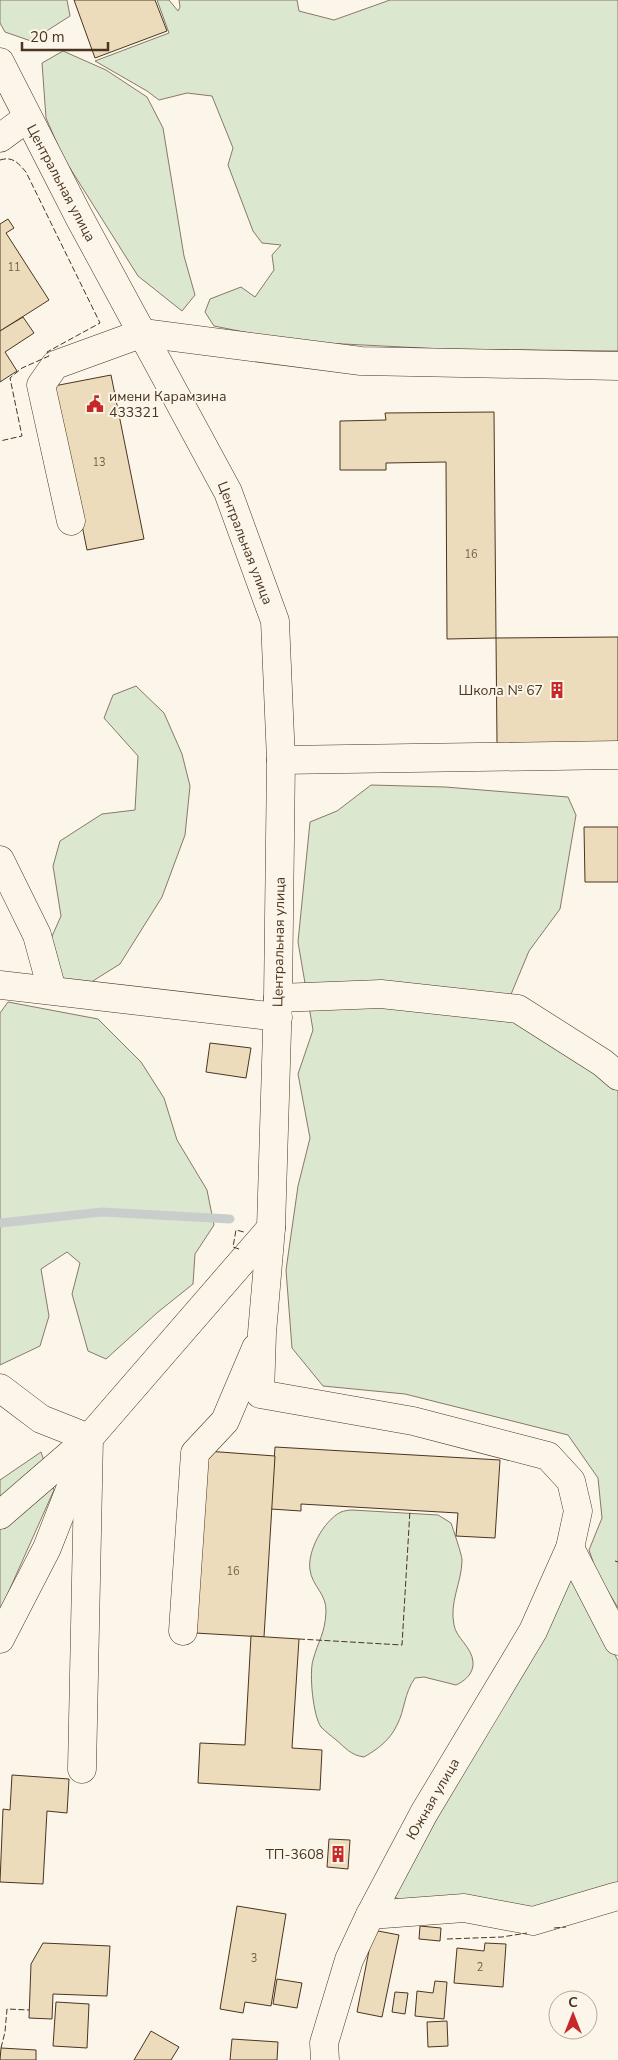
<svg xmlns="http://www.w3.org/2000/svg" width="618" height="2060" viewBox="0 0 618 2060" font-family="'Nunito Sans',sans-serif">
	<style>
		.green { fill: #dce7d0; stroke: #887966 }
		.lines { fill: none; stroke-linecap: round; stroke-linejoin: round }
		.stream { stroke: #c9cecd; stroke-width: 9 }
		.building { fill: #ecdcbc; stroke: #4a3520 }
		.minor-casing { stroke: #4a3520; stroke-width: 29 }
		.minor { stroke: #fbf6e9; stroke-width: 28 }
		.fence { stroke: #4a3520; stroke-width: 1; stroke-dasharray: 6 2.5; stroke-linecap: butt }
		.labels { text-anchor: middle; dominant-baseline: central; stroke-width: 4; stroke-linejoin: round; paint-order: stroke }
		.number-label { font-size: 11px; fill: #725f47 }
		.street-label { font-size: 14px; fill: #4a3520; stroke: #fbf6e9 }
		.poi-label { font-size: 14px; fill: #4a3520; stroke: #fbf6e9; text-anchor: end }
	</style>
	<rect width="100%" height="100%" fill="#fbf6e9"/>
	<g class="green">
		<path d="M0 0H67L70 16 31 41 5 32 0 23Z"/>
		<path d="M157 0H169L178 11 180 7 179 0H297L299 11 334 20 390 0H618V351L442 349 324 343 269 337 214 326 205 312 210 299 241 287 255 297 274 270 272 255 281 245 262 243 253 231 228 165 233 148 212 96 187 93 159 100 147 91 95 61 169 33Z"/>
		<path d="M63 51 106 70 147 97 163 128 184 256 195 295 182 311 138 276 63 157 46 118 42 63Z"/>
		<path d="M136 686 164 713 182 754 190 786 185 835 162 897 120 964 88 984 58 983 49 943 61 916 53 866 60 841 102 814 135 810 138 756 104 718 113 695Z"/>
		<path d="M371 785 445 787 568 797 576 815 560 909 529 951 502 1016 531 1029 618 1088V1608L597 1573 589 1550 602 1518 598 1478 568 1435 405 1394 323 1386 292 1348 286 1270 298 1186 310 1138 298 1074 313 1030 298 942 310 822 337 811Z"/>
		<path d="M8 1002 98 1019 141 1062 164 1098 177 1140 207 1190 214 1225 195 1254 193 1284 158 1312 106 1359 88 1351 72 1294 80 1263 67 1252 41 1269 49 1316 40 1346 0 1365V1013Z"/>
		<path d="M41 1452 54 1490 0 1611V1480Z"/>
		<path d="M352 1510 438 1515 451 1523C453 1529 462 1555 462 1560 462 1582 449 1602 454 1625 456 1638 472 1647 473 1662 474 1673 465 1681 456 1685L424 1677 415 1678C404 1693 405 1710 397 1725 390 1740 378 1749 364 1757 350 1755 346 1748 335 1739 331 1736 325 1731 321 1727 313 1716 309 1673 313 1660 318 1641 325 1634 326 1612 327 1594 312 1586 310 1570 307 1552 323 1521 341 1512 344 1511 348 1510 352 1510Z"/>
		<path d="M575 1577 618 1661V1889L527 1911 407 1903 394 1897 566 1582Z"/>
	</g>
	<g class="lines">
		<path class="stream" d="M0 1223 102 1212 230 1219"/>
	</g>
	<g class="building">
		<path d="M74 0H155L167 31 95 58Z"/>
		<path d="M8 219 14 228 6 233 49 300 0 331V224Z"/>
		<path d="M23 317 34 333 5 352 17 371 0 382V331Z"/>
		<path d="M111 375 144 539 87 550 54 386Z"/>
		<path d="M494 412 496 638 447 639 446 462 386 463V470H340V421L386 420 385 413Z"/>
		<path d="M618 637V742L497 743 496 638Z"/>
		<path d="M584 827H618V882H585Z"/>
		<path d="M210 1043 251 1048 246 1078 206 1072Z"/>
		<path d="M275 1447 500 1460 495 1538 456 1536 458 1513 301 1504V1511L271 1509Z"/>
		<path d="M206 1451 275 1456 264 1637 195 1633Z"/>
		<path d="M251 1636 299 1639 292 1748 322 1750 320 1790 198 1783 200 1743 245 1745Z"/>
		<path d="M12 1775 69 1779 67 1813 47 1811 43 1884 0 1882 3 1809 10 1810Z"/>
		<path d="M329 1839 350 1840 348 1869 327 1867Z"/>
		<path d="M237 1906 286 1914 271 2006 245 2002 243 2013 220 2009Z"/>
		<path d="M420 1926 441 1928 440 1941 419 1939Z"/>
		<path d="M373 1930 399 1935 382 2017 357 2012Z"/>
		<path d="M43 1943 110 1946 107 1996 53 1994 52 2019 29 2018 31 1964Z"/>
		<path d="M485 1943 506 1944 503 1987 454 1983 457 1948 484 1951Z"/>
		<path d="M277 1979 302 1983 297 2008 273 2004Z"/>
		<path d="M435 1981 447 1982 444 2019 415 2016 417 1991 433 1993Z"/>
		<path d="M395 1992 408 1993 405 2014 392 2012Z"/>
		<path d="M56 2002 89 2004 87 2048 53 2046Z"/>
		<path d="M447 2021 448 2046 428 2047 427 2022Z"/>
		<path d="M151 2031 179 2047 171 2060H134Z"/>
		<path d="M232 2039 278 2042 277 2060H230Z"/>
		<path d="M1 2048 36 2050V2060H0Z"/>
	</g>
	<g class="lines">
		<g class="minor-casing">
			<g id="minor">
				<path d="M0 62 78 215 228 492 275 621 281 760 278 998 271 1228 262 1333 260 1394 413 1421 548 1456 571 1481 578 1511 570 1548 533 1631 424 1813 370 1915 349 1960 324 2043 325 2060"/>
				<path d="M0 138 27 118"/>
				<path d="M71 521 41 385 55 365 143 333 361 361 618 366"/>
				<path d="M281 760 618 755"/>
				<path d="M0 860 37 935 52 990"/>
				<path d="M0 985 278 1017"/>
				<path d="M278 998 381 994 518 1009 603 1063 618 1076"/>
				<path d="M0 1388 41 1419 89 1438"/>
				<path d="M0 1515 89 1438 271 1228"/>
				<path d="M570 1548 618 1641"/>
				<path d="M183 1631 195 1453 225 1421 256 1348"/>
				<path d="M0 1639 47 1548 83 1456"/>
				<path d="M82 1769 89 1438"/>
				<path d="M370 1915 464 1908 533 1921 618 1896"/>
			</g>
		</g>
		<use href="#minor" class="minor"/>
		<g class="fence">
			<path d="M0 160C13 156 18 163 26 172L100 323 47 352 49 356 22 368 10 378 22 436 0 441"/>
			<path d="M239 1249 233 1247 236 1230 244 1232"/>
			<path d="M615 1561 618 1562"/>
			<path d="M299 1639 402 1645 410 1510"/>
			<path d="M554 1928 566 1927"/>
			<path d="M447 1939 502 1937 527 1933"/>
			<path d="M1 2048 5 2032 7 2009 29 2010"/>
		</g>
	</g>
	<defs>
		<g id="civic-bare" transform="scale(1.35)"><path d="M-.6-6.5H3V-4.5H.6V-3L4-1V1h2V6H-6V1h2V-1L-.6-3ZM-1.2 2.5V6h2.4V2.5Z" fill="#c62828" stroke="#fbf6e9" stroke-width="2.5" paint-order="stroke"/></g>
		<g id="building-bare" transform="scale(1.35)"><path d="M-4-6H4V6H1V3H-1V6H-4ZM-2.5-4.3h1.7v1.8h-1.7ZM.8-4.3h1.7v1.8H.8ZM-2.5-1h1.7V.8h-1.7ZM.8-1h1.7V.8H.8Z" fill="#c62828" stroke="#fbf6e9" stroke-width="2.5" paint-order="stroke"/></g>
	</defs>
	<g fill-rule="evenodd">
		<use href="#civic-bare" x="95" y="404"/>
		<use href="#building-bare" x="557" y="690"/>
		<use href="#building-bare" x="338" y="1854"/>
	</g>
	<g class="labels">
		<g class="number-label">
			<text x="14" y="267">11</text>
			<text x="99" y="462">13</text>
			<text x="471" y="554">16</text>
			<text x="233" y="1571">16</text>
			<text x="254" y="1958">3</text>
			<text x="480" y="1967">2</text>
		</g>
		<g class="street-label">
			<text transform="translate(61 183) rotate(62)">Центральная улица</text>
			<text transform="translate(245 543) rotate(69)">Центральная улица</text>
			<text transform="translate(279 942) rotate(-89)">Центральная улица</text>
			<text transform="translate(433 1799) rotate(-60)">Южная улица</text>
		</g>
		<g class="poi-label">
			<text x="109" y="396" text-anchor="start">имени Карамзина<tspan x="109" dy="16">433321</tspan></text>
			<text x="543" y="690">Школа № 67</text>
			<text x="324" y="1854">ТП-3608</text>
		</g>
	</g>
	<g transform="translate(573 2015)"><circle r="24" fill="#fbf6e9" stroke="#b4a999"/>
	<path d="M0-4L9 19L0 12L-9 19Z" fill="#c62828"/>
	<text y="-8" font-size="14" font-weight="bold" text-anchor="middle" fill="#4a3520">С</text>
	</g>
	<path d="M22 42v8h86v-8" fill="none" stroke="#4a3520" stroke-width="2.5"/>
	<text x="30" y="42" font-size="15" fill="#4a3520" stroke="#fbf6e9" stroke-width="4" paint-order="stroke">20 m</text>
</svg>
